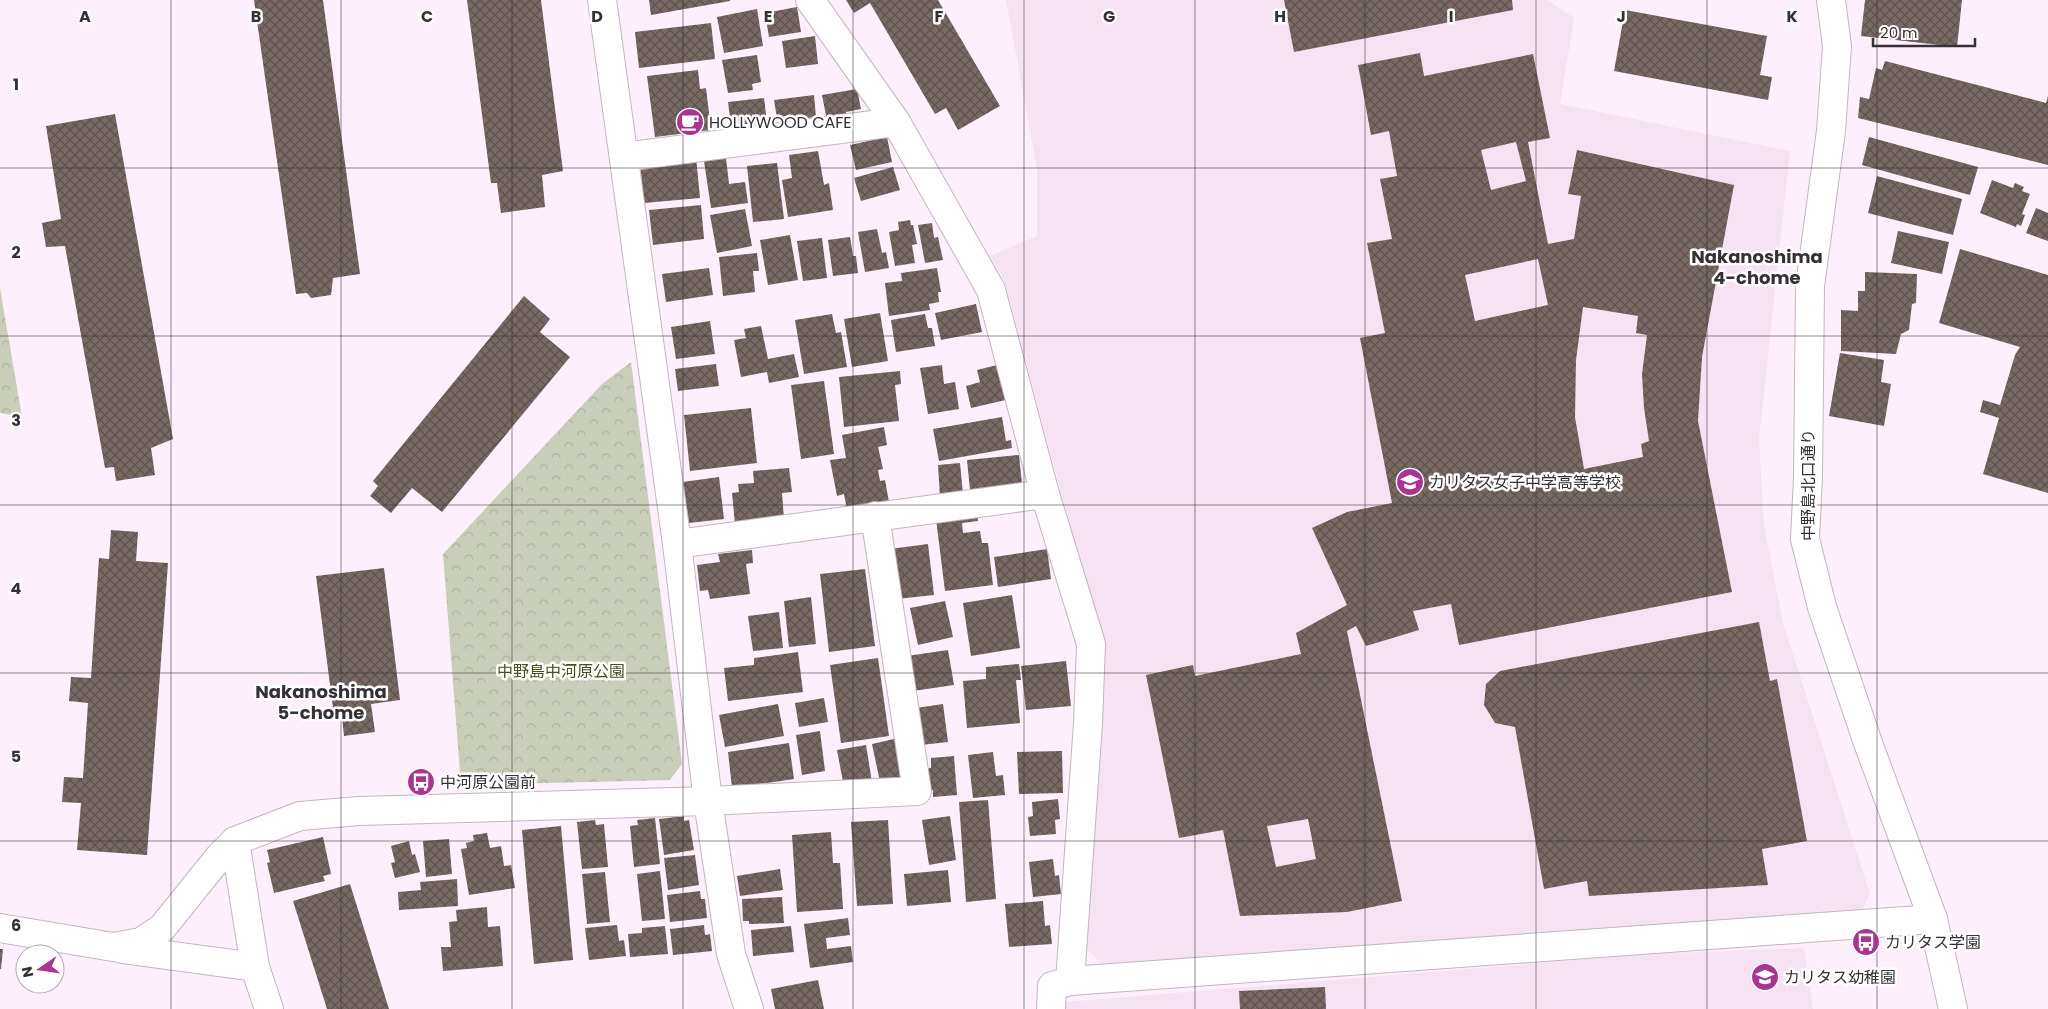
<svg xmlns="http://www.w3.org/2000/svg" width="2048" height="1009" viewBox="0 0 2048 1009" font-family="Poppins,'Noto Sans JP',sans-serif">
	<style>
		.built { fill: #f5e2f3 }
		.park { fill: url(#park-crowns) }
		.building { fill: url(#building-cross-hatch); fill-rule: evenodd }
		.lines { fill: none; stroke-linecap: round; stroke-linejoin: round }
		.minor-casing { stroke: #c2b6c1; stroke-width: 30 }
		.tertiary-casing { stroke: #c2b6c1; stroke-width: 30 }
		.minor { stroke: #fff; stroke-width: 28 }
		.tertiary { stroke: #fff; stroke-width: 28 }
		.grid { fill: none; stroke: #353035; stroke-width: 1; stroke-opacity: 0.55 }
		.labels { text-anchor: middle; dominant-baseline: central; stroke-width: 5; stroke-linejoin: round; paint-order: stroke }
		.poi-label { font-size: 16px; fill: #353035; stroke: #fff; text-anchor: start }
		.street-label { font-size: 16px; fill: #353035; stroke: #fff }
		.park-label { font-size: 16px; fill: #46501d; stroke: #fff }
		.neighbourhood-label { font-size: 18px; font-weight: bold; fill: #353035; stroke: #fff }
		.grid-label { font-size: 16px; text-anchor: middle; font-weight: bold; fill: #353035; stroke: #fff; stroke-width: 5; stroke-linejoin: round; paint-order: stroke }
	</style>
	<defs>
		<pattern id="park-crowns" width="20" height="18" patternUnits="userSpaceOnUse" patternTransform="scale(1.25)"><rect width="20" height="18" fill="#c8ceba"/><path d="M2 6a3 3 0 1 1 6 0M12 15a3 3 0 1 1 6 0" fill="none" stroke="#acb1a0"/></pattern>
		<pattern id="building-cross-hatch" width="8" height="8" patternUnits="userSpaceOnUse" patternTransform="scale(1.25)"><rect width="8" height="8" fill="#786964"/><path d="M0 0l8 8M0 8l8-8" fill="none" stroke="#5e524f"/></pattern>
	</defs>
	<rect width="100%" height="100%" fill="#fdf0fc"/>
	<g class="built">
		<path d="M1006 0H1548L1574 18 1560 104 1790 151 1759 440 1764 525 1783 623 1870 894 1861 912 1104 967 1084 946 1105 655 1004 280 990 256 1037 236V169Z"/>
		<path d="M1804 948 1813 1009H1064L1065 1002 1650 954Z"/>
	</g>
	<g class="park">
		<path d="M0 288 22 417 0 413Z"/>
		<path d="M631 362 682 764 670 780 461 785 443 554 602 384Z"/>
	</g>
	<g class="building">
		<path d="M254 0H323L360 274 333 278 331 295 311 298 307 293 296 294Z"/>
		<path d="M467 0H541L563 171 542 175 545 207 501 213 497 183H491Z"/>
		<path d="M649 0H730V1L651 15Z"/>
		<path d="M846 0H938L1000 106 958 130 946 108 935 114 870 3 854 13Z"/>
		<path d="M1284 0H1512L1513 10 1294 52Z"/>
		<path d="M1865 0H1962L1957 47 1861 36Z"/>
		<path d="M797 7 801 32 769 37 765 13Z"/>
		<path d="M757 9 763 46 724 53 717 17Z"/>
		<path d="M1625 10 1767 36 1760 75 1772 77 1768 100 1614 71Z"/>
		<path d="M711 23 715 59 639 68 635 32Z"/>
		<path d="M815 36 818 64 786 68 782 41Z"/>
		<path d="M1420 53 1424 76 1533 54 1550 138 1528 142 1548 244 1574 239 1581 196 1568 194 1577 150 1734 185 1702 357 1698 421 1732 592 1459 645 1451 604 1413 611 1419 630 1366 646 1356 626 1347 631 1402 901 1347 912 1240 916 1223 830 1179 838 1146 675 1193 665 1195 676 1301 654 1296 633 1347 605 1312 528 1347 512 1392 503 1360 338 1385 333 1367 243 1392 239 1380 179 1397 176 1389 131 1371 135 1358 65ZM1516 142 1526 181 1491 190 1481 150ZM1538 259 1548 305 1475 321 1465 275ZM1583 307 1638 316 1636 333 1647 335 1642 374 1644 408 1649 441 1641 444 1643 457 1584 469 1575 417 1576 360ZM1308 819 1316 859 1276 867 1267 826Z"/>
		<path d="M757 55 761 82 752 84 753 90 728 93 722 60Z"/>
		<path d="M1885 61 2046 103 2048 96V165L1858 118 1860 97 1869 99 1876 68 1882 70Z"/>
		<path d="M698 70 700 89 706 88 711 130 655 137 647 76Z"/>
		<path d="M857 89 861 109 846 112 847 117 827 121 822 95Z"/>
		<path d="M814 95 816 117 786 121V116L777 118 774 100Z"/>
		<path d="M764 98 767 122 731 126 728 102Z"/>
		<path d="M115 114 173 439 151 448 155 475 116 481 114 467 105 468 65 246 46 247 42 223 61 219 46 126Z"/>
		<path d="M887 137 892 162 856 170 850 145Z"/>
		<path d="M1869 137 1978 167 1970 195 1862 165Z"/>
		<path d="M818 151 824 185 829 183 833 210 788 217 782 180 792 178 789 155Z"/>
		<path d="M696 157 700 198 644 203 640 163Z"/>
		<path d="M726 158 729 184 745 182 748 203 711 208 704 161Z"/>
		<path d="M777 163 784 219 753 222 747 166Z"/>
		<path d="M893 167 900 190 861 201 854 178Z"/>
		<path d="M1877 176 1962 199 1953 235 1868 213Z"/>
		<path d="M1992 180 2013 188 2015 183 2024 187 2022 191 2030 194 2022 214 2025 215 2021 226 2017 224 2016 227 1980 213Z"/>
		<path d="M701 205 704 239 653 245 649 210Z"/>
		<path d="M2036 208 2048 213V241L2026 233Z"/>
		<path d="M745 209 752 246 717 253 710 215Z"/>
		<path d="M910 220 911 225H913L917 244 912 245 915 263 895 266 889 232 899 230 898 222Z"/>
		<path d="M932 223 934 238 938 237 943 260 925 263 918 225Z"/>
		<path d="M877 229 882 253 886 252 889 268 865 272 858 232Z"/>
		<path d="M1898 231 1949 242 1942 274 1891 263Z"/>
		<path d="M790 235 798 280 768 285 760 240Z"/>
		<path d="M850 237 853 256H856L858 273 833 276 828 240Z"/>
		<path d="M822 238 827 278 803 281 797 241Z"/>
		<path d="M1960 249 2048 275V493L1983 474 1999 418 1980 412 1983 400 2000 405 2015 355 2020 347 1939 323Z"/>
		<path d="M757 253 759 271H753L755 292 723 296 719 257Z"/>
		<path d="M709 268 713 295 666 302 662 274Z"/>
		<path d="M937 268 941 292H938L939 302 929 304 930 310 889 316 885 283 902 281 901 273Z"/>
		<path d="M1865 272 1917 274 1916 303 1912 304 1909 330 1901 334 1896 354 1841 351V310L1858 311V291H1865Z"/>
		<path d="M524 296 550 319 540 332 570 357 442 512 412 488 391 513 370 496 378 486 373 481Z"/>
		<path d="M976 304 982 332 941 340 935 313Z"/>
		<path d="M880 313 888 361 852 367 844 319Z"/>
		<path d="M832 314 836 333 841 332 847 367 804 374 795 320Z"/>
		<path d="M925 314 928 328H932L935 346 896 352 891 320Z"/>
		<path d="M710 321 715 354 676 359 671 327Z"/>
		<path d="M761 326 768 359 794 354 799 377 769 383 767 372 741 377 734 340 746 338 744 329Z"/>
		<path d="M1840 353 1884 360 1881 382 1891 384 1884 426 1829 416Z"/>
		<path d="M716 364 719 386 678 391 675 369Z"/>
		<path d="M942 365 944 384 955 382 959 409 928 414 920 368Z"/>
		<path d="M997 365 1010 399 971 408 966 386 980 382 977 370Z"/>
		<path d="M900 371 901 384 895 385 899 421 844 427 839 377Z"/>
		<path d="M824 381 834 454 801 459 791 385Z"/>
		<path d="M751 408 757 463 690 471 684 415Z"/>
		<path d="M1002 417 1006 441 1011 440 1012 448 939 461 933 429Z"/>
		<path d="M884 427 887 445 878 447 883 469 878 470 880 481 885 480 889 502 847 510 844 494 837 496 830 460 846 458 842 435Z"/>
		<path d="M1019 455 1022 484 970 490 967 460Z"/>
		<path d="M960 463 963 495 940 497 938 465Z"/>
		<path d="M789 468 792 492 782 493 784 519 735 524 732 493 739 492 738 484 754 483 753 471Z"/>
		<path d="M719 477 724 519 689 523 683 482Z"/>
		<path d="M978 514V521L962 523 963 533 980 531 982 543H988L993 585 945 591 936 519Z"/>
		<path d="M111 530 138 532 136 561 168 563 147 855 77 850 81 803 62 802 64 777 83 778 88 703 69 701 71 677 91 678 99 558 109 559Z"/>
		<path d="M928 544 934 595 897 599 890 549Z"/>
		<path d="M1047 549 1051 579 998 587 994 557Z"/>
		<path d="M752 550 753 563 746 564 750 594 710 599 708 590 700 591 697 565 720 562 718 554Z"/>
		<path d="M384 568 400 700 371 704 375 732 344 736 341 707 333 708 316 576Z"/>
		<path d="M865 569 875 646 829 652 820 574Z"/>
		<path d="M1012 595 1020 648 971 656 963 603Z"/>
		<path d="M811 597 816 644 789 647 784 601Z"/>
		<path d="M945 601 953 637 918 645 910 608Z"/>
		<path d="M779 612 783 648 753 651 748 616Z"/>
		<path d="M1759 622 1770 681 1777 679 1807 841 1762 849 1768 885 1589 896 1587 881 1544 889 1515 727 1495 723 1484 705 1486 684 1500 671Z"/>
		<path d="M948 650 954 685 913 691 907 656Z"/>
		<path d="M798 652 803 692 728 701 724 668 754 665V658Z"/>
		<path d="M878 658 889 736 841 743 830 665Z"/>
		<path d="M1066 661 1071 706 1026 710 1021 666Z"/>
		<path d="M1019 664 1021 680H1016L1020 723 967 728 963 681 986 679V667Z"/>
		<path d="M824 698 828 722 799 727 795 703Z"/>
		<path d="M778 704 784 736 725 747 719 715Z"/>
		<path d="M943 704 948 742 921 745 916 708Z"/>
		<path d="M820 731 825 771 802 775 796 735Z"/>
		<path d="M898 738 906 777 880 782 872 744Z"/>
		<path d="M789 743 794 779 732 788 728 752Z"/>
		<path d="M866 745 872 782 844 787 837 750Z"/>
		<path d="M1062 751 1063 793 1019 794 1017 752Z"/>
		<path d="M993 752 996 776 1003 775 1005 795 973 798 968 755Z"/>
		<path d="M954 756 957 795 933 797V790H925L923 769 931 768V758Z"/>
		<path d="M1058 799 1060 819 1055 820 1056 834 1030 836 1028 817 1033 816 1032 802Z"/>
		<path d="M988 800 996 899 966 902 959 802Z"/>
		<path d="M684 816V821L689 820 694 850 664 855 659 819Z"/>
		<path d="M950 816 956 860 929 865 922 820Z"/>
		<path d="M655 818 660 864 634 867 630 826 638 825 637 820Z"/>
		<path d="M595 820 596 825 604 824 608 867 582 869 577 822Z"/>
		<path d="M888 820 893 904 857 906 851 822Z"/>
		<path d="M561 826 573 960 534 964 522 830Z"/>
		<path d="M831 832 833 863H840L843 909 797 912 792 835Z"/>
		<path d="M487 833 490 848 501 846 504 866 511 865 515 888 469 895 461 849 467 848 466 843 474 841 473 835Z"/>
		<path d="M323 837 331 874 323 876 325 881 274 893 267 863 270 862 267 850Z"/>
		<path d="M449 839 452 874 426 877 423 841Z"/>
		<path d="M409 841 412 855 415 854 420 872 395 878 391 863 395 862 391 846Z"/>
		<path d="M695 855 699 885 668 890 664 858Z"/>
		<path d="M1053 859 1055 876 1059 875 1061 894 1033 897 1029 862Z"/>
		<path d="M780 869 783 890 740 896 737 876Z"/>
		<path d="M948 870 951 902 907 906 904 874Z"/>
		<path d="M660 871 665 919 642 921 637 874Z"/>
		<path d="M605 872 610 922 587 924 582 874Z"/>
		<path d="M457 879 458 906 399 910 398 892 421 890 420 882Z"/>
		<path d="M350 884 389 1009H327L293 901Z"/>
		<path d="M700 891 701 899H705L707 918 670 922 667 895Z"/>
		<path d="M782 897 784 923 749 924V921H743L742 899Z"/>
		<path d="M1043 901 1045 926 1050 925 1052 944 1009 947 1005 904Z"/>
		<path d="M487 907 488 927 500 926 503 966 443 971 441 947H451L449 922 457 921 456 910Z"/>
		<path d="M848 918 850 935 826 938 827 949 851 946 853 962 810 968 804 924Z"/>
		<path d="M617 925 619 941 624 940 626 956 589 960 585 928Z"/>
		<path d="M704 925 705 935 710 934 712 951 673 955 670 929Z"/>
		<path d="M665 926 668 954 630 957 628 934 642 933V928Z"/>
		<path d="M791 926 794 952 753 956 751 930Z"/>
		<path d="M0 949H3L1 969H0Z"/>
		<path d="M818 980 824 1009H775L771 989Z"/>
		<path d="M1325 987 1326 1009H1240L1239 991Z"/>
	</g>
	<g class="lines">
		<g class="minor-casing">
			<g id="minor">
				<path d="M602 0 677 544 708 801 731 954 749 1009"/>
				<path d="M810 0 896 122 991 290 1045 494 1091 644 1088 723 1070 981"/>
				<path d="M624 157 896 122"/>
				<path d="M677 544 1045 494"/>
				<path d="M235 841 255 967 269 1009"/>
				<path d="M0 928 113 947 141 942 162 928 220 856 235 841 300 816 359 811 708 801 917 791 875 516"/>
				<path d="M122 949 255 967"/>
				<path d="M1051 1009 1052 986 1070 981 1933 919"/>
			</g>
		</g>
		<g class="tertiary-casing">
			<path id="tertiary" d="M1831 0 1837 46 1831 131 1810 286 1808 477 1805 539 1822 607 1868 743 1933 919 1953 1009"/>
		</g>
		<use href="#minor" class="minor"/>
		<use href="#tertiary" class="tertiary"/>
	</g>
	<path class="grid" d="M171 0V1009M341 0V1009M512 0V1009M683 0V1009M853 0V1009M1024 0V1009M1195 0V1009M1365 0V1009M1536 0V1009M1707 0V1009M1877 0V1009M0 168H2048M0 336H2048M0 505H2048M0 673H2048M0 841H2048"/>
	<defs>
		<g id="cafe-disc" transform="scale(1.4375)"><circle r="9.5" fill="#a83691" stroke="#fff"/><path d="M-5.5-4.5H6V0H3Q3 3.5 0 3.5H-2.5Q-5.5 3.5-5.5 0ZM3-3.2v2h1.7v-2ZM-6 4.5H4V6H-6Z" fill="#fff"/></g>
		<g id="school-disc" transform="scale(1.4375)"><circle r="9.5" fill="#a83691" stroke="#fff"/><path d="M0-5L7-2L0 1L-7-2ZM-4 1L0 2.5L4 1V4Q0 6-4 4Z" fill="#fff"/></g>
		<g id="bus-disc" transform="scale(1.4375)"><circle r="9.5" fill="#a83691" stroke="#fff"/><path d="M-5-6H5V4H4V6H2V4H-2V6H-4V4H-5ZM-3.5-4V0h7V-4ZM-3.5 1.2v1.5H-2V1.2ZM2 1.2v1.5H3.5V1.2Z" fill="#fff"/></g>
	</defs>
	<g fill-rule="evenodd">
		<use href="#cafe-disc" x="690" y="122"/>
		<use href="#school-disc" x="1410" y="482"/>
		<use href="#bus-disc" x="421" y="782"/>
		<use href="#bus-disc" x="1866" y="942"/>
		<use href="#school-disc" x="1765" y="977"/>
	</g>
	<g class="labels">
		<g class="poi-label">
			<text x="709" y="122">HOLLYWOOD CAFE</text>
			<text x="1429" y="482">カリタス女子中学高等学校</text>
			<text x="440" y="782">中河原公園前</text>
			<text x="1885" y="942">カリタス学園</text>
			<text x="1784" y="977">カリタス幼稚園</text>
		</g>
		<g class="street-label">
			<text transform="translate(1808 485) rotate(-90)">中野島北口通り</text>
		</g>
		<g class="park-label">
			<text x="561" y="671">中野島中河原公園</text>
		</g>
		<g class="neighbourhood-label">
			<text x="1757" y="256">Nakanoshima<tspan x="1757" dy="21">4-chome</tspan></text>
			<text x="321" y="691">Nakanoshima<tspan x="321" dy="21">5-chome</tspan></text>
		</g>
	</g>
	<g class="grid-label">
		<text x="85" y="22">A</text>
		<text x="256" y="22">B</text>
		<text x="427" y="22">C</text>
		<text x="597" y="22">D</text>
		<text x="768" y="22">E</text>
		<text x="939" y="22">F</text>
		<text x="1109" y="22">G</text>
		<text x="1280" y="22">H</text>
		<text x="1451" y="22">I</text>
		<text x="1621" y="22">J</text>
		<text x="1792" y="22">K</text>
		<text x="16" y="90">1</text>
		<text x="16" y="258">2</text>
		<text x="16" y="426">3</text>
		<text x="16" y="594">4</text>
		<text x="16" y="762">5</text>
		<text x="16" y="931">6</text>
	</g>
	<g transform="translate(40 969) rotate(257)"><circle r="24" fill="#ffffff" stroke="#aeacae"/>
	<path d="M0-4L9 19L0 12L-9 19Z" fill="#a83691"/>
	<text y="-8" font-size="14" font-weight="bold" text-anchor="middle" fill="#353035">N</text>
	</g>
	<path d="M1873 38v8h102v-8" fill="none" stroke="#353035" stroke-width="2.5"/>
	<text x="1880" y="38" font-size="15" fill="#353035" stroke="#ffffff" stroke-width="4" paint-order="stroke">20 m</text>
</svg>
